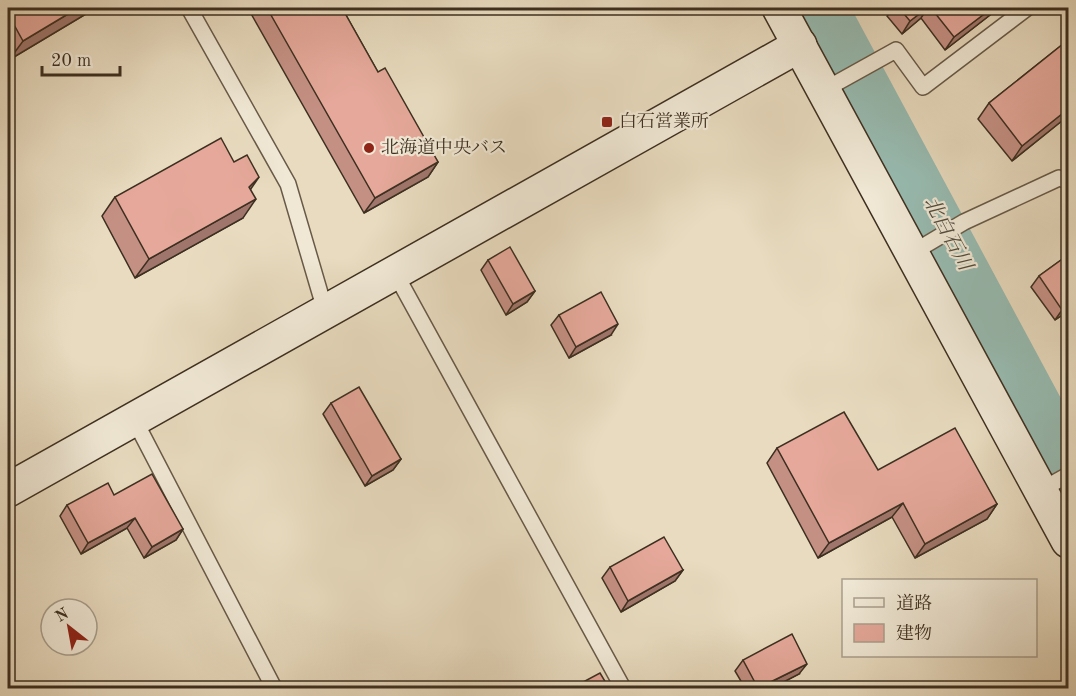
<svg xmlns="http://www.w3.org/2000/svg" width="1076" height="696" viewBox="0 0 1076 696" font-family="'Old Standard TT','Noto Serif JP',serif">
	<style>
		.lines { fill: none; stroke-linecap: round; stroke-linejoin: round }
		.river { stroke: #97bbb1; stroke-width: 46 }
		.lane-casing { stroke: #685a48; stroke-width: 18 }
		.secondary-casing { stroke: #3d2f20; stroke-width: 36 }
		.lane { stroke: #f0e8d5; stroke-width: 15 }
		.secondary { stroke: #f0e8d5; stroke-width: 33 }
		.wall { fill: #c59084; stroke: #3d2f20; stroke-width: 1.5 }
		.shaded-wall { fill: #a0766c; stroke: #3d2f20; stroke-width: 1.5 }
		.building { fill: #e5a89a; stroke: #3d2f20; stroke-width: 1.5 }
		.poi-dot { fill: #8f2418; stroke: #f0e8d5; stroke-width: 2 }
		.labels { text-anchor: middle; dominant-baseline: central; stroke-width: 4.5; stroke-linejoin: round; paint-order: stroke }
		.poi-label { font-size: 18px; fill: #3d2f20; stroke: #f0e8d5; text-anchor: start }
		.water-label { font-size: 20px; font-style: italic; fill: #4f4b3d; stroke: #f0e8d5 }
	</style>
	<rect width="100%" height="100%" fill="#e8dbbf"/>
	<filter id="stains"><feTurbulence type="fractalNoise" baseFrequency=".00333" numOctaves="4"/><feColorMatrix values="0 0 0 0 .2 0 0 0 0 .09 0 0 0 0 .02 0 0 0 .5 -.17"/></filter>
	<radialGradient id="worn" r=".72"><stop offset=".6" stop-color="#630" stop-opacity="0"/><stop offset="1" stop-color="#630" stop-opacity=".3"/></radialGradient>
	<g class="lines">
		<path class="river" d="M825 8 1068 460"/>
		<g class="lane-casing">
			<g id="lane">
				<path d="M189 8 288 184 325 310"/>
				<path d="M824 90 896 50 923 87 1027 8"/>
				<path d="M912 253 964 222 1059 178 1068 181"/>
				<path d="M394 271 623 688"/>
				<path d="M134 419 274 688"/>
				<path d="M1041 490 1068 475"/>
			</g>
		</g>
		<g class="secondary-casing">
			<g id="secondary">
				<path d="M779 8 1068 541"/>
				<path d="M8 490 800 45"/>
			</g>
		</g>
		<use href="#lane" class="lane"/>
		<use href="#secondary" class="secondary"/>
	</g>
	<g class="wall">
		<path d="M8 8H96L9 60 8 57Z"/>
		<path d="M245 8H342L378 72 438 162 428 177 364 213 250 12 248 14Z"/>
		<path d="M894 8H999L945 50 921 18 902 34 887 16Z"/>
		<path d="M1068 40V116L1012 161 978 119 989 103Z"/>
		<path d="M234 162 250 190 243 218 135 278 102 216 115 197Z"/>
		<path d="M1068 255V311L1055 320 1031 287 1039 276Z"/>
		<path d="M488 260 535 291 527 302 506 315 481 270Z"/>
		<path d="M559 315 611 335 569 358 551 325Z"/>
		<path d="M331 403 401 459 393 470 365 486 323 414Z"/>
		<path d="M777 448 878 470 997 504 987 519 915 558 892 517 818 558 767 463Z"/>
		<path d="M114 495 183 529 176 540 144 558 127 528 81 554 60 516 67 505Z"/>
		<path d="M610 567 683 570 675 581 621 612 602 578Z"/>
		<path d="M743 660 799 674 772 688H745L735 671Z"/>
	</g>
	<g class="shaded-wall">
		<path d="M78 8H96L9 60 23 41Z"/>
		<path d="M927 8H928L921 18 902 34 910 21Z"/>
		<path d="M992 8H999L945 50 954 37Z"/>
		<path d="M1068 109V116L1012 161 1022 146Z"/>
		<path d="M438 162 428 177 364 213 375 198Z"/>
		<path d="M259 177 246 196 249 187Z"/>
		<path d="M256 199 243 218 135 278 149 259Z"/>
		<path d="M535 291 527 302 506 315 513 304Z"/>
		<path d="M1068 305V311L1055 320 1062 310Z"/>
		<path d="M618 324 611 335 569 358 576 347Z"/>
		<path d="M401 459 393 470 365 486 372 476Z"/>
		<path d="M903 503 892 517 818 558 829 543Z"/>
		<path d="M997 504 987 519 915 558 925 544Z"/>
		<path d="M135 518 127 528 81 554 88 543Z"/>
		<path d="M183 529 176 540 144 558 152 547Z"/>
		<path d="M683 570 675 581 621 612 628 601Z"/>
		<path d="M807 664 799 674 772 688H759Z"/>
	</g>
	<g class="building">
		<path d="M8 8H78L23 41 8 14V15Z"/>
		<path d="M267 8H342L378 72 385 68 438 162 375 198Z"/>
		<path d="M899 8H927L910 21Z"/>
		<path d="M931 8H992L954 37Z"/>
		<path d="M1068 40V109L1022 146 989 103Z"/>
		<path d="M221 138 234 162 247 155 259 177 249 187 256 199 149 259 115 197Z"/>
		<path d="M510 247 535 291 513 304 488 260Z"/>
		<path d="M1068 255V305L1062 310 1039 276Z"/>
		<path d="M601 292 618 324 576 347 559 315Z"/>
		<path d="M359 387 401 459 372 476 331 403Z"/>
		<path d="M844 412 878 470 955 428 997 504 925 544 903 503 829 543 777 448Z"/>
		<path d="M152 474 183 529 152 547 135 518 88 543 67 505 108 483 114 495Z"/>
		<path d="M664 537 683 570 628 601 610 567Z"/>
		<path d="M8 586 11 592 8 595Z"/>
		<path d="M792 634 807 664 758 688 743 660Z"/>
		<path d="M600 673 609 688H572Z"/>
	</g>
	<g class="poi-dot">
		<rect x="601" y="116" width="12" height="12" rx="3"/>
		<circle cx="369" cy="148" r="6"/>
	</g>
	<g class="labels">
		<g class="poi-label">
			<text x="619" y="122">白石営業所</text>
			<text x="381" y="148">北海道中央バス</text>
		</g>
		<g class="water-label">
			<text transform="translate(947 234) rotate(62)">北白石川</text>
		</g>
	</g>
	<rect width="1076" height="696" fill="none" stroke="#e8dbbf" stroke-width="30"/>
	<rect x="9" y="9" width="1058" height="678" fill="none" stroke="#3d2f20" stroke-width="3"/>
	<rect x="15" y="15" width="1046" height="666" fill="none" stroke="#3d2f20" stroke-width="1.5"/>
	<rect x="842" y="579" width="195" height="78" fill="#f0e8d5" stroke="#a89e8d" stroke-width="1.5"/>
	<rect x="854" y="598" width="30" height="9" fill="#f0e8d5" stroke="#a89e8d" stroke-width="1.5"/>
	<text x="896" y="609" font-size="18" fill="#3d2f20">道路</text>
	<rect x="854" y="624" width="30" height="18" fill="#e5a89a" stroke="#a89e8d" stroke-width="1.5"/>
	<text x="896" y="639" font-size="18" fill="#3d2f20">建物</text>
	<g transform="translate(69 627) rotate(329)"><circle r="28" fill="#f0e8d5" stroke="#a89e8d" stroke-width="1.5"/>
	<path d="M0-4.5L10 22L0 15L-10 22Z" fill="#8f2418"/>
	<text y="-9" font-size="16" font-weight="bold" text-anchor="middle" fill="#3d2f20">N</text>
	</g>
	<path d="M42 66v9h78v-9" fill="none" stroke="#3d2f20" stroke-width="3"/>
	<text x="51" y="66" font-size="18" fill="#3d2f20" stroke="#f0e8d5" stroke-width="4.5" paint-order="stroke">20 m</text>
	<rect width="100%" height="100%" filter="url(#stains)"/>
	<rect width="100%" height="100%" fill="url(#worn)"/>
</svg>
